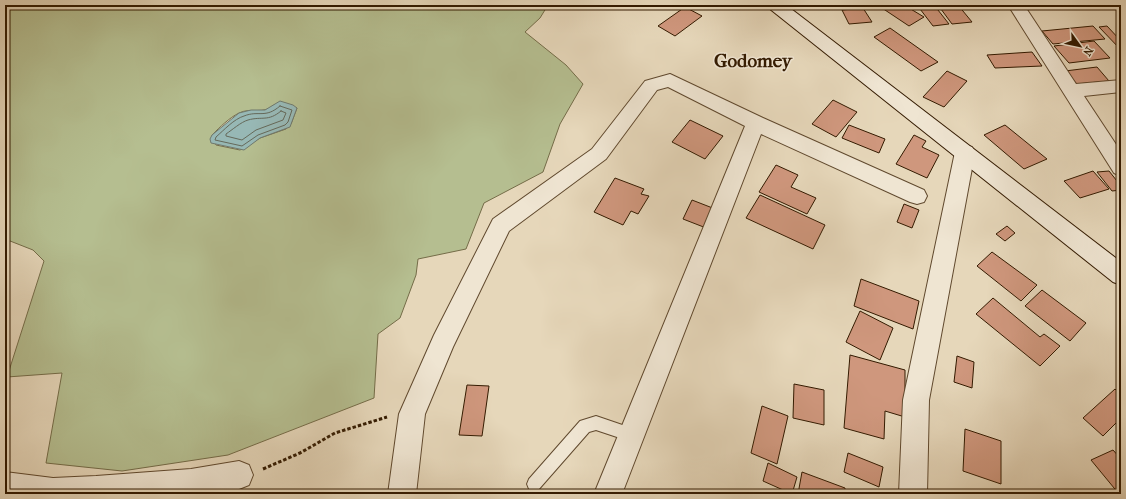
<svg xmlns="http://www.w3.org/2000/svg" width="1126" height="499" viewBox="0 0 1126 499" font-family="'IM FELL French Canon',serif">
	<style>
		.green { fill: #b5be90; stroke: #746c48; fill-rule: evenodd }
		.water { fill: #97b8b5; stroke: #6f796d }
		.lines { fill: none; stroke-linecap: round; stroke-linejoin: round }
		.shore { stroke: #65695a; stroke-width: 1 }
		.building { fill: #cf977d; stroke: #331a00 }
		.lane-casing { stroke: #60492e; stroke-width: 2 }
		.street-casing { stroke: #60492e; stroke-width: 2 }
		.secondary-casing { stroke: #331a00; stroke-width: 2 }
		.path { stroke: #331a00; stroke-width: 3; stroke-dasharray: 3.5 2; stroke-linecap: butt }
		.lane { fill: #efe5d2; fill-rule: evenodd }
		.street { fill: #efe5d2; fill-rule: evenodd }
		.secondary { fill: #efe5d2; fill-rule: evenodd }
		.labels { text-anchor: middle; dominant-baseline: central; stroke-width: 3; stroke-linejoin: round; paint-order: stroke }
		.district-label { font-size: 19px; font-weight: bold; fill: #331a00; stroke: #efe5d2 }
	</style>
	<rect width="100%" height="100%" fill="#e6d7ba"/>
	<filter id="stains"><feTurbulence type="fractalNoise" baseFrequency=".005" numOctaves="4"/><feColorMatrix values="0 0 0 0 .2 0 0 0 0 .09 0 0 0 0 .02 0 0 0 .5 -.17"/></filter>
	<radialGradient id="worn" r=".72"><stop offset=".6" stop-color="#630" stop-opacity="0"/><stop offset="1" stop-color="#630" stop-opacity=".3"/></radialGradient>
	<path class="green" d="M13 5H548L540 18 525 32 566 65 583 84 560 124 543 172 484 203 466 249 418 259 416 275 400 318 378 334 374 398 228 455 122 471 46 463 62 373 7 377 44 261 33 250 5 239V17ZM274 105 297 108 291 124 286 129 260 138 240 150 216 145 212 135C220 127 229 118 239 113 251 107 264 115 274 105Z"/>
	<path class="water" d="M280 101 293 105 297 108 290 127 260 138 244 150 211 143 210 139 212 135 239 113 251 110H265Z"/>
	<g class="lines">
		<g class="shore">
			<path d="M280 106 292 110 288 122 285 125 258 135 242 146 215 140 216 137C224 130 234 119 244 116 259 110 265 119 280 106Z"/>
			<path d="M281 111 286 113 283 120 256 130 242 140 226 136V134C232 130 241 122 248 120 262 116 268 122 281 111Z"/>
		</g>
	</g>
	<g class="building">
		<path d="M881 5H904L924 17 909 26 879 6Z"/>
		<path d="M917 5H934L949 24 933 26Z"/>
		<path d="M938 5H958L972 22 952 24Z"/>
		<path d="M977 5H999L1000 6 981 9Z"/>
		<path d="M685 7 702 16 675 36 658 26Z"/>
		<path d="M863 8 872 22 849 24 842 10Z"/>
		<path d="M1093 26 1105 39 1053 44 1042 31Z"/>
		<path d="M1107 26 1121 41V50L1099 27Z"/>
		<path d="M890 28 938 62 921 71 874 37Z"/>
		<path d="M1094 41 1110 58 1069 63 1054 46Z"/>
		<path d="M1032 52 1042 66 995 68 987 55Z"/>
		<path d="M1097 67 1109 81 1077 84 1065 71Z"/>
		<path d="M947 71 967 81 944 107 923 97Z"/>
		<path d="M833 100 857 112 836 137 812 124Z"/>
		<path d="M690 120 723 136 705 159 672 142Z"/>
		<path d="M849 125 885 139 879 153 842 138Z"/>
		<path d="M1005 125 1047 159 1024 169 984 135Z"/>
		<path d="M914 135 926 141 922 147 939 155 927 178 896 164Z"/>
		<path d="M776 165 798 175 791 187 816 198 807 214 759 192Z"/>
		<path d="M1093 171 1109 189 1080 198 1064 181Z"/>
		<path d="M1109 171 1121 186V190L1112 191 1097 172Z"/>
		<path d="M615 178 644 189 641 194 649 196 638 214 631 211 623 225 594 212Z"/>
		<path d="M760 195 825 225 813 249 746 218Z"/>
		<path d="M692 200 728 214 719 233 683 219Z"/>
		<path d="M904 204 919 210 912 228 897 222Z"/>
		<path d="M1007 226 1015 233 1005 241 996 234Z"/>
		<path d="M992 252 1037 285 1021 301 977 266Z"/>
		<path d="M861 279 919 301 913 329 854 306Z"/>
		<path d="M1042 290 1086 323 1070 341 1025 306Z"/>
		<path d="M993 298 1040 337 1044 334 1060 346 1040 366 976 314Z"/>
		<path d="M860 311 893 328 880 360 846 342Z"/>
		<path d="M850 355 905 370V417L885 411 884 439 844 428Z"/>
		<path d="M957 356 974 362 972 388 954 382Z"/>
		<path d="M794 384 824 390V425L793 418Z"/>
		<path d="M467 385 489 386 482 436 459 435Z"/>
		<path d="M1115 389 1121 395V418L1103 436 1083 418Z"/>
		<path d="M762 406 788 416 777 464 751 453Z"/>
		<path d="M965 429 1001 441V484L963 471Z"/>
		<path d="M1113 450 1121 459V494H1119L1091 460Z"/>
		<path d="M848 453 883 467 879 487 844 472Z"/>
		<path d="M768 463 797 477 792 494 763 481Z"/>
		<path d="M802 472 845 488V494H798Z"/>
	</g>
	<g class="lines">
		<g class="lane-casing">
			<path id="lane" d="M596 416 637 430 639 435 637 440 632 442 596 430 589 432 539 489 534 491 529 489 527 484 529 479 580 421Z"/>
		</g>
		<g class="street-casing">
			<g id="street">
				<path d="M1008 5H1024L1076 84 1121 80V92L1084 96 1121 152V176L1114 173Z"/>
				<path d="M670 74 763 118 924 190 927 196 924 202 917 204 910 202 761 134 622 494H594L745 126 668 87 657 90 606 159 509 231 453 347 425 414 416 494H388L399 414 434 335 493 219 592 149 645 81Z"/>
				<path d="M965 145 972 147 975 152 929 400 927 494H899L903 400 955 152 958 147Z"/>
				<path d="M239 461 249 465 253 475 249 485 239 489 207 494H5V472L53 478 96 476 191 469Z"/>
			</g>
		</g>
		<g class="secondary-casing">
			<path id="secondary" d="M768 5H786L1121 262V285L1113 282 770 9Z"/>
		</g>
		<path class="path" d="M263 469 300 453 335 433 387 417"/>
		<use href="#lane" class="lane"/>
		<use href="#street" class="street"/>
		<use href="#secondary" class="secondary"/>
	</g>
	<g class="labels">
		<g class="district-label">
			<text x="753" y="61">Godomey</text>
		</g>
	</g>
	<rect width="1126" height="499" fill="none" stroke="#e6d7ba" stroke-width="20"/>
	<rect x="6" y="6" width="1114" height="487" fill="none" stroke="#331a00" stroke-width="2"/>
	<rect x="10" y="10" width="1106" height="479" fill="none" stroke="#331a00"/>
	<g transform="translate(1080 46) rotate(123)" stroke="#efe5d2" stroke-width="3" paint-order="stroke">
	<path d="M0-3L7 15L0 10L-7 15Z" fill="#331a00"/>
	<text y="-6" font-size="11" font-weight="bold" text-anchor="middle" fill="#331a00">N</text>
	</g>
	<rect width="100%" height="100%" filter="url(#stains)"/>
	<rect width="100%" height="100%" fill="url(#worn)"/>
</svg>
